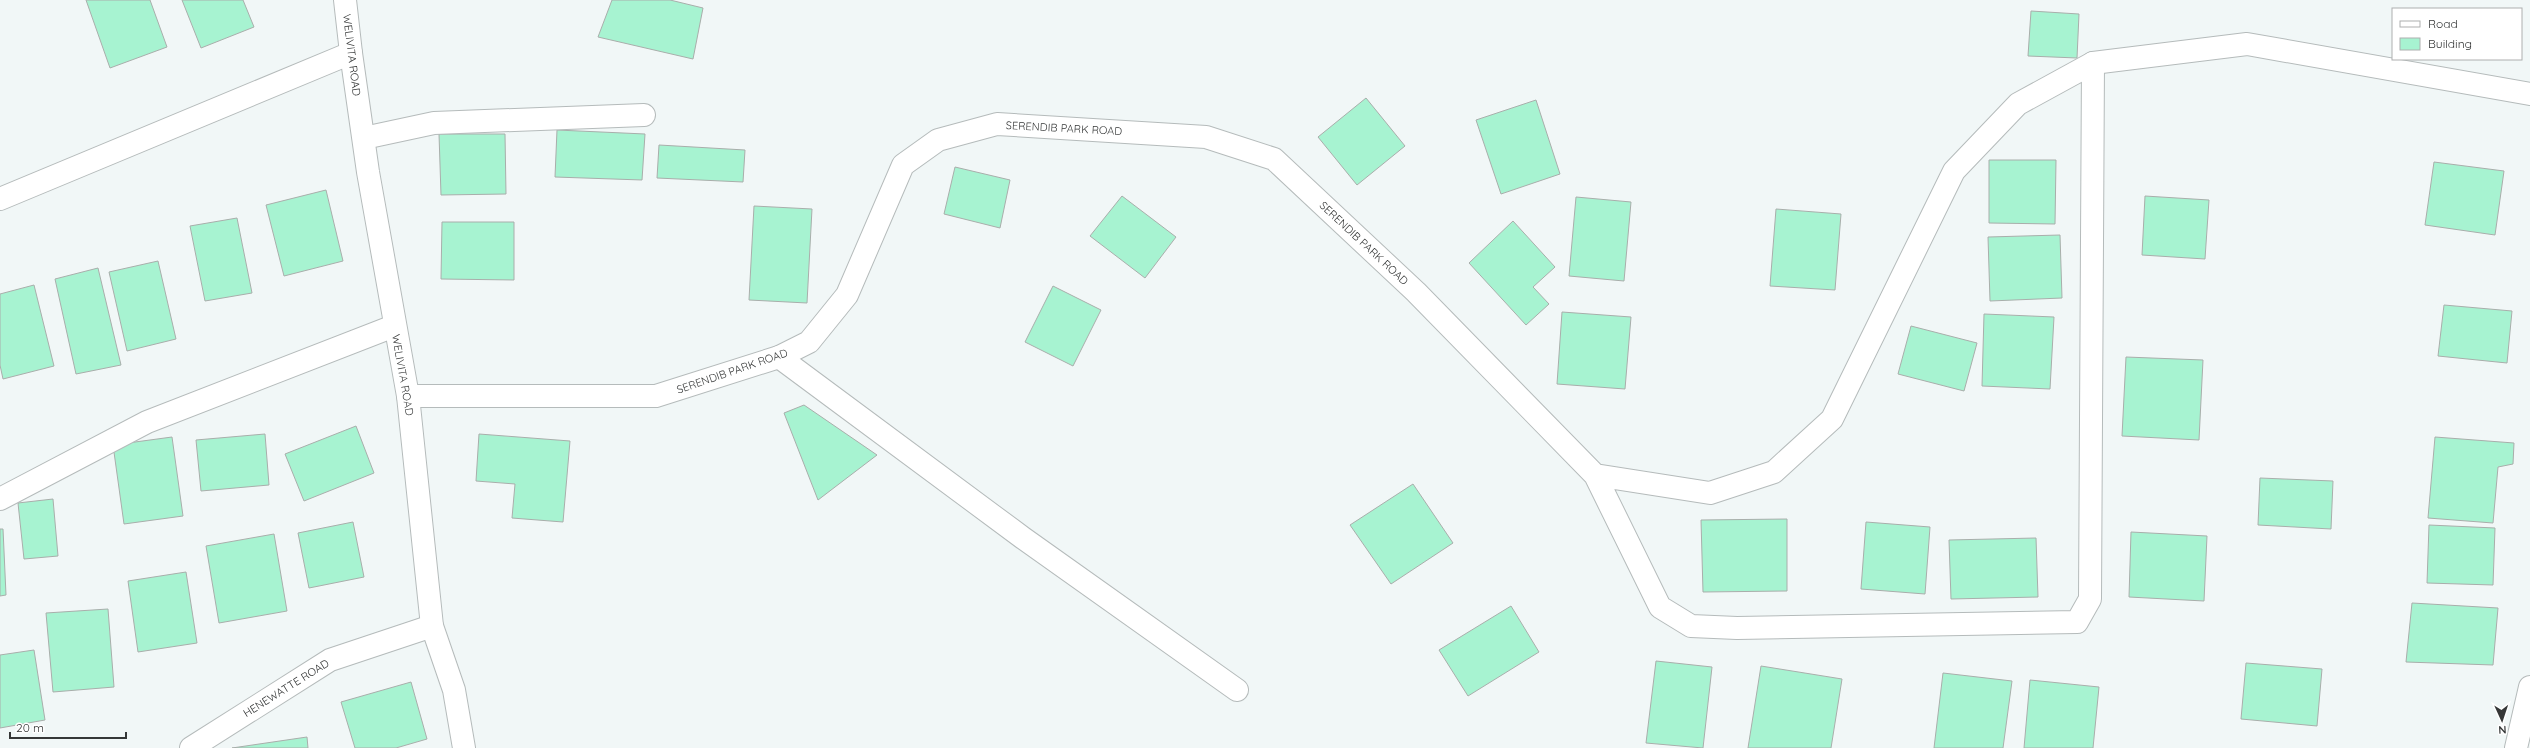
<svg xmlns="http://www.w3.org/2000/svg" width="2530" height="748" viewBox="0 0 2530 748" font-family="Quicksand,sans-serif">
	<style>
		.building { fill: #a7f3d1; stroke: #a9aeab }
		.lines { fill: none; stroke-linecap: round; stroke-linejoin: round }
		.minor-casing { stroke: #b5bbbb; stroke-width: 24 }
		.minor { stroke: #fff; stroke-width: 22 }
		.labels { text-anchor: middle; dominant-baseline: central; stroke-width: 3; stroke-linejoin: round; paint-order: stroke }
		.street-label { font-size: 11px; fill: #353737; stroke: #fff }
	</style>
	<rect width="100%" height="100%" fill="#f1f7f7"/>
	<g class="building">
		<path d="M86 0H150L167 47 110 68Z"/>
		<path d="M182 0H243L254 27 201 48Z"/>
		<path d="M612 0H670L703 8 693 59 598 37Z"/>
		<path d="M2031 11 2079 14 2077 58 2028 56Z"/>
		<path d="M1366 98 1405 146 1357 185 1318 137Z"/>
		<path d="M1536 100 1560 174 1501 194 1476 120Z"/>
		<path d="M557 130 645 134 642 180 555 177Z"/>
		<path d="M439 134H505L506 194 441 195Z"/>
		<path d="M659 145 745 150 743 182 657 178Z"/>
		<path d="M1989 160H2056L2055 224 1989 223Z"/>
		<path d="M2434 162 2504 171 2495 235 2425 225Z"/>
		<path d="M955 167 1010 180 1000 228 944 214Z"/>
		<path d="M326 190 343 261 284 276 266 205Z"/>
		<path d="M1122 196 1176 237 1145 278 1090 236Z"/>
		<path d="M2145 196 2209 200 2205 259 2142 255Z"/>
		<path d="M1576 197 1631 202 1624 281 1569 276Z"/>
		<path d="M754 206 812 209 807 303 749 300Z"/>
		<path d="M1776 209 1841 214 1835 290 1770 286Z"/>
		<path d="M237 218 252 293 205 301 190 226Z"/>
		<path d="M1513 221 1555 267 1533 287 1549 304 1526 325 1469 263Z"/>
		<path d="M442 222H514V280L441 279Z"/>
		<path d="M2060 235 2062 298 1990 301 1988 237Z"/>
		<path d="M158 261 176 339 127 351 109 272Z"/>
		<path d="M98 268 121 365 76 374 55 279Z"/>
		<path d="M34 285 54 366 3 379 0 365V294Z"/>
		<path d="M1053 286 1101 310 1073 366 1025 342Z"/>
		<path d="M2444 305 2512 311 2507 363 2438 356Z"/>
		<path d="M1562 312 1631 317 1625 389 1557 384Z"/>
		<path d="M1984 314 2054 317 2050 389 1982 386Z"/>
		<path d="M1911 326 1977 343 1964 391 1898 374Z"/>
		<path d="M2126 357 2203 360 2199 440 2122 436Z"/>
		<path d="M804 405 877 455 818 500 784 413Z"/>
		<path d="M356 426 374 473 304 501 285 454Z"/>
		<path d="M265 434 269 485 201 491 196 440Z"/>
		<path d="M479 434 570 441 563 522 512 518 515 484 476 481Z"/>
		<path d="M172 437 183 516 124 524 113 445Z"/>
		<path d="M2435 437 2514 443 2513 464 2498 467 2493 523 2428 518Z"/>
		<path d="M2260 478 2333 481 2331 529 2258 525Z"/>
		<path d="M1413 484 1453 543 1391 584 1350 525Z"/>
		<path d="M53 499 58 556 24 559 18 503Z"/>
		<path d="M1787 519V591L1703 592 1701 520Z"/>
		<path d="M353 522 364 577 309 588 298 533Z"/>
		<path d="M1866 522 1930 527 1925 594 1861 589Z"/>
		<path d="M2429 525 2495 528 2493 585 2427 583Z"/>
		<path d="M0 529H3L6 595 0 596Z"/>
		<path d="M2131 532 2207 536 2204 601 2129 597Z"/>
		<path d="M274 534 287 611 219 623 206 546Z"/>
		<path d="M2036 538 2038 597 1951 599 1949 540Z"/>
		<path d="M186 572 197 643 138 652 128 581Z"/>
		<path d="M2412 603 2498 608 2493 665 2406 662Z"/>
		<path d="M1511 606 1539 652 1468 696 1439 650Z"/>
		<path d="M108 609 114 687 53 692 46 613Z"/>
		<path d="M34 650 45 720 0 728V655Z"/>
		<path d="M1656 661 1712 667 1703 748 1646 743Z"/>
		<path d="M2246 663 2322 669 2317 726 2241 719Z"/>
		<path d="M1761 666 1842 679 1831 748H1748Z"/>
		<path d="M1943 673 2012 681 2003 748H1934Z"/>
		<path d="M2030 680 2099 687 2093 748H2024Z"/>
		<path d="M411 682 427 739 396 748H355L341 702Z"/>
		<path d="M307 737 308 748H232Z"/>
	</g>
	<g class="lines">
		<g class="minor-casing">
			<g id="minor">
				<path d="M345 0 351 53 368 172 408 396 432 626 454 690 464 748"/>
				<path d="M2093 63 2247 44 2530 94"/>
				<path d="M364 138 434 123 644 115"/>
				<path d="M0 199 351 53"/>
				<path d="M779 357 1023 538 1237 690"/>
				<path d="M408 396H656L779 357 809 342 847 295 903 165 938 140 997 124 1206 137 1274 159 1416 292 1595 475 1660 607 1691 626 1737 628 2077 622 2090 599 2093 63 2018 104 1954 171 1832 419 1774 472 1710 493 1595 475"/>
				<path d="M0 499 147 422 394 326"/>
				<path d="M191 748 330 660 432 626"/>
				<path d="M2516 748 2530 687"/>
			</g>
		</g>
		<use href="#minor" class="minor"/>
	</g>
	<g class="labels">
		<g class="street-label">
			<text transform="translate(352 55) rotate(83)">WELIVITA ROAD</text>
			<text transform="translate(1064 128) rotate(3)">SERENDIB PARK ROAD</text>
			<text transform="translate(1364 243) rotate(43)">SERENDIB PARK ROAD</text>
			<text transform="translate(732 371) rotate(-19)">SERENDIB PARK ROAD</text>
			<text transform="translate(403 375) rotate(80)">WELIVITA ROAD</text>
			<text transform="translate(286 688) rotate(-32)">HENEWATTE ROAD</text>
		</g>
	</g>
	<rect x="2392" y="8" width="130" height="52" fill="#ffffff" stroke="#aeafaf"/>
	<rect x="2400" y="21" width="20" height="6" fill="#ffffff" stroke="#aeafaf"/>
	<text x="2428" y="28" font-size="12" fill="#353737">Road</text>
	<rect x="2400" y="38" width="20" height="12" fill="#a7f3d1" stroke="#aeafaf"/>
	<text x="2428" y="48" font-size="12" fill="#353737">Building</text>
	<g transform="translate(2502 720) rotate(177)" stroke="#ffffff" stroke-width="3" paint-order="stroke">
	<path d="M0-3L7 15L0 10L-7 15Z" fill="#353737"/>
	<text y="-6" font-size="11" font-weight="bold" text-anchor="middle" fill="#353737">N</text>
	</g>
	<path d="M10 732v6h116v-6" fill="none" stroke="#353737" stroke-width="2"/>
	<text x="16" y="732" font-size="12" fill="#353737" stroke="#ffffff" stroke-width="3" paint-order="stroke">20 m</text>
</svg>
